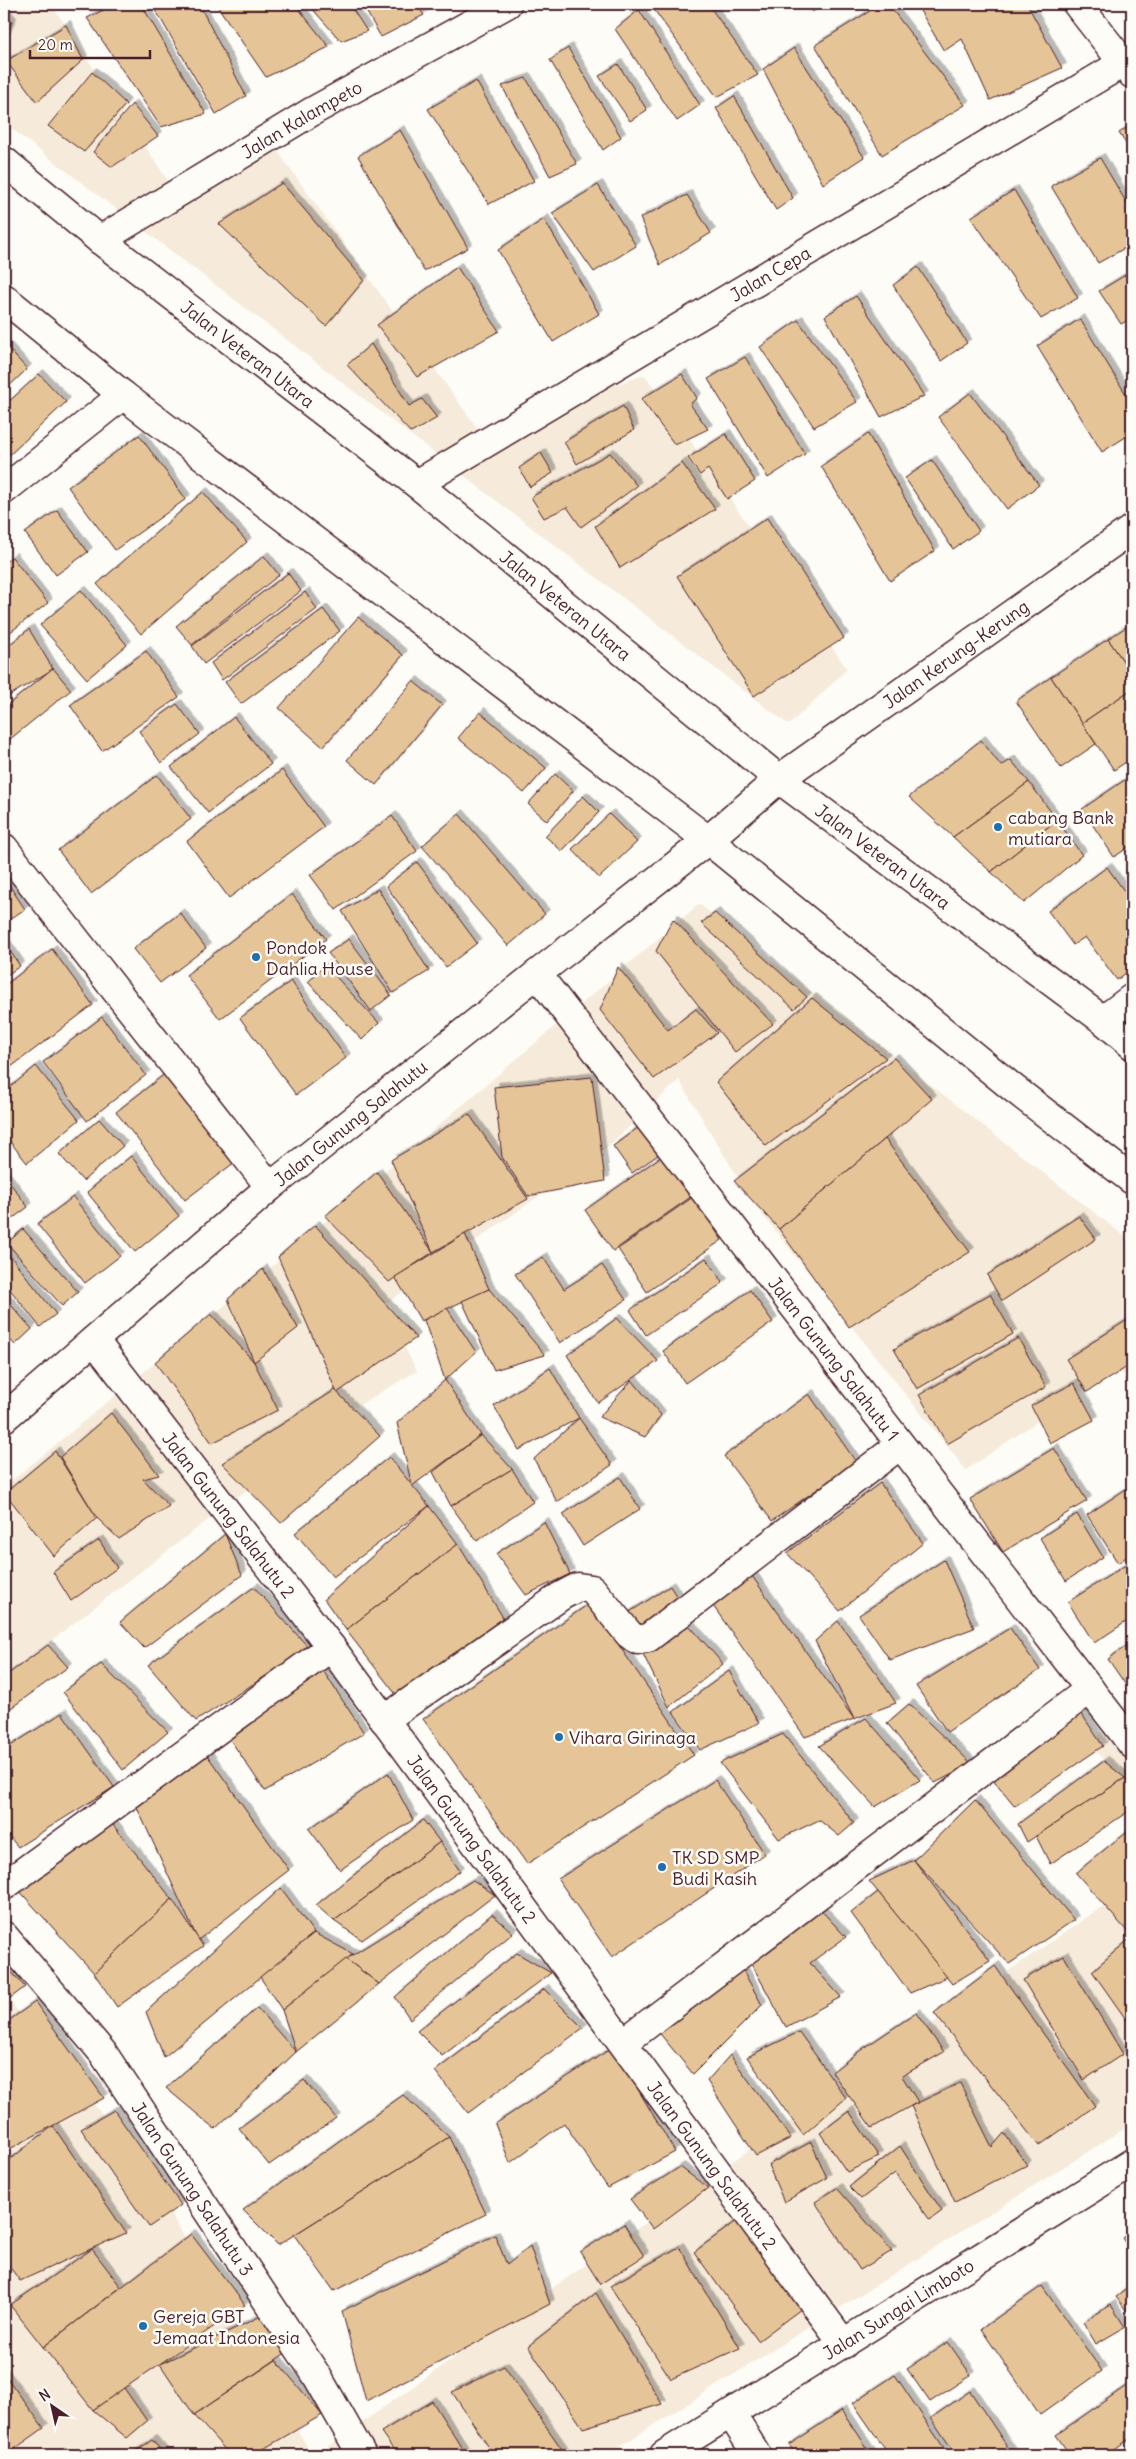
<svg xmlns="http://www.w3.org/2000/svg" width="1136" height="2459" viewBox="0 0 1136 2459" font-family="Delius,sans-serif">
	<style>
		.built { fill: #f6ebda }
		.building { fill: #e5c497; stroke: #4a1f2b; filter: url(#shadow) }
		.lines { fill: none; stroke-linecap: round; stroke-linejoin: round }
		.street-casing { stroke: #4a1f2b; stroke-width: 31 }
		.secondary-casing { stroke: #4a1f2b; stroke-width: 31 }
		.street { stroke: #fdfcf7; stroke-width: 28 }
		.secondary { stroke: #fdfcf7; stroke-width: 28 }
		.poi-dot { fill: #1f6fb2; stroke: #fdfcf7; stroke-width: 2 }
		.labels { text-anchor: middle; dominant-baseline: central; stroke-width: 5; stroke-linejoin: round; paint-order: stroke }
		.street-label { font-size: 18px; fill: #4a1f2b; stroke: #fdfcf7 }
		.poi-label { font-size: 18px; fill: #4a1f2b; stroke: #fdfcf7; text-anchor: start }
	</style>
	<defs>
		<filter id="shadow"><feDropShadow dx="4.5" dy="-4.5" stdDeviation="0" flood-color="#0004"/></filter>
	</defs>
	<rect width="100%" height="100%" fill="#fdfcf7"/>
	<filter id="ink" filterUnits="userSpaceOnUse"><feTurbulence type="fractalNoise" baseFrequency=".02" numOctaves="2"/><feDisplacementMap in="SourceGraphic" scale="10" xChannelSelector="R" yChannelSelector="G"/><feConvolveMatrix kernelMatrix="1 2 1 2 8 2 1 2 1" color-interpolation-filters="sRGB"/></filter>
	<g filter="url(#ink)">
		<g class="built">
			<path d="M4 4H51L184 205 275 148 478 429 645 375 847 669 789 725 4 123Z"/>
			<path d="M699 904 1123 1235 1132 1246V1382L1116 1368 966 1470 753 1203 679 1080 603 1151 383 1306 417 1371 349 1411 4 1677V1487L286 1255Z"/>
			<path d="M1132 1698V1797L1091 1744Z"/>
			<path d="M1132 1886V2124L606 2455H316L753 2147Z"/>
			<path d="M4 1994 140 2161 312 2455H4Z"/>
		</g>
		<g class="building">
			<path d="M116 4H141L206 114 161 127 87 18Z"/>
			<path d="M152 4H199L246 96 216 114Z"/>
			<path d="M216 4H295L329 47 266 77Z"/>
			<path d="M308 4H349L367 31 341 41Z"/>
			<path d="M362 4H416L424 15 381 37Z"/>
			<path d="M650 4H708L758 75 717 97Z"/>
			<path d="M807 4H825L812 12Z"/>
			<path d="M881 4H888L965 105 882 155 815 45Z"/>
			<path d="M916 4H1027L1062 68 990 100 962 39 944 51Z"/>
			<path d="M639 10 700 105 677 121 615 29Z"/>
			<path d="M4 13 12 22 4 42Z"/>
			<path d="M66 25 83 60 37 102 6 61Z"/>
			<path d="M568 48 621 137 603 150 550 60Z"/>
			<path d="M794 48 864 157 823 184 763 69Z"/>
			<path d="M618 64 647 110 630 121 599 76Z"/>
			<path d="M92 72 126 104 84 152 48 126Z"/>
			<path d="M526 78 577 164 550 176 502 86Z"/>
			<path d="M476 81 534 181 489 204 428 109Z"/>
			<path d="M734 96 793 198 776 210 716 108Z"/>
			<path d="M132 104 158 136 112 167 93 152Z"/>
			<path d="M1132 124V153L1119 133Z"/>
			<path d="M400 130 468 248 424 271 358 156Z"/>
			<path d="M1100 158 1132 212V244L1098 263 1051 186Z"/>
			<path d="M282 183 364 280 326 326 219 224Z"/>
			<path d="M598 185 636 246 594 272 552 213Z"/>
			<path d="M1014 190 1078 298 1041 319 971 217Z"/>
			<path d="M687 195 711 233 660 265 640 218Z"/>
			<path d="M544 219 599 314 553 342 498 250Z"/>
			<path d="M457 267 499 331 417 377 377 325Z"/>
			<path d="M918 267 967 343 941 361 893 285Z"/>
			<path d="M1132 271V318L1121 324 1099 291Z"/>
			<path d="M856 296 924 396 881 417 825 316Z"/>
			<path d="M1080 319 1132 404V433L1102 452 1037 346Z"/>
			<path d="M798 320 857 402 814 427 760 347Z"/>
			<path d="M4 344 27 369 4 391Z"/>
			<path d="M371 344 409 406 422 399 437 418 411 433 347 365Z"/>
			<path d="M745 357 805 454 768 478 708 379Z"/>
			<path d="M39 374 66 402 4 460V406Z"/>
			<path d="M682 374 697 398 690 404 708 429 675 445 641 399Z"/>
			<path d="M970 393 1039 485 1007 509 938 417Z"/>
			<path d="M623 406 634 430 577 464 564 442Z"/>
			<path d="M726 434 755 481 727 499 708 469 700 475 688 458Z"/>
			<path d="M868 434 935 551 890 581 821 466Z"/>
			<path d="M139 435 186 499 115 550 68 487Z"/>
			<path d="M541 453 553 473 530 487 519 468Z"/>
			<path d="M610 453 637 486 581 527 567 507 544 518 531 497Z"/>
			<path d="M932 460 979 531 953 549 905 478Z"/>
			<path d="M682 463 715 509 620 568 595 526Z"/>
			<path d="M203 492 247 542 141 634 97 584Z"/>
			<path d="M57 510 88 552 56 575 25 533Z"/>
			<path d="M767 518 844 638 754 696 677 576Z"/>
			<path d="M264 556 279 575 192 645 176 626Z"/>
			<path d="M12 557 48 603 4 637V563Z"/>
			<path d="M288 573 301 591 204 664 192 646Z"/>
			<path d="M81 590 127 645 87 679 40 625Z"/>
			<path d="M305 592 317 609 222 680 211 663Z"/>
			<path d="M323 609 340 631 241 704 225 682Z"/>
			<path d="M358 617 403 655 323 747 279 708Z"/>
			<path d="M1132 623V674L1108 639Z"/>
			<path d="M29 629 53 669 4 699V649Z"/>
			<path d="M1108 639 1132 674V689L1082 723 1051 677Z"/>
			<path d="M146 651 179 697 102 751 70 705Z"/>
			<path d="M53 668 71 690 4 744V708Z"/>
			<path d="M1051 677 1096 744 1061 768 1016 701Z"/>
			<path d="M413 681 442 705 376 785 347 760Z"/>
			<path d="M1132 689V758L1114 770 1082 723Z"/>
			<path d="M177 704 200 734 161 763 139 731Z"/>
			<path d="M480 712 546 768 524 793 458 738Z"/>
			<path d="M234 717 271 764 208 813 171 767Z"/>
			<path d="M981 740 1001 766 1011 760 1029 782 953 837 909 797Z"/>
			<path d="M282 770 324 827 229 898 187 841Z"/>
			<path d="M555 774 573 791 547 821 528 804Z"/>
			<path d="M157 775 191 819 91 894 58 850Z"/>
			<path d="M1132 775V845L1114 857 1082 809Z"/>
			<path d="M1029 782 1057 820 991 872 953 837Z"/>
			<path d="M583 796 599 812 562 851 545 836Z"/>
			<path d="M459 814 545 914 508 946 422 846Z"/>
			<path d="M609 814 637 842 599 878 572 849Z"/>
			<path d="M392 816 417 851 336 910 310 875Z"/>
			<path d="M1057 820 1082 855 1024 903 991 872Z"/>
			<path d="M417 862 477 943 446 967 386 886Z"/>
			<path d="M1107 867 1132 902V968L1117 980 1085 937 1073 945 1048 911Z"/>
			<path d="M9 885 25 909 4 923V888Z"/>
			<path d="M378 889 429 971 393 993 342 911Z"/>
			<path d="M292 894 326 939 220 1019 186 975Z"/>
			<path d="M180 913 206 948 160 983 133 949Z"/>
			<path d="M715 913 807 997 794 1009 701 923Z"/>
			<path d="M673 919 773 1024 735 1052 656 951Z"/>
			<path d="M349 939 391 995 371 1011 328 953Z"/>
			<path d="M4 942 20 966 4 977Z"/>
			<path d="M52 949 93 1005 7 1070 4 1065V986Z"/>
			<path d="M325 965 379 1023 362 1040 308 982Z"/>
			<path d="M618 967 668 1030 696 1009 717 1033 654 1079 600 1010Z"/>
			<path d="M291 981 346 1058 296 1095 240 1018Z"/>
			<path d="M812 998 886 1058 766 1146 716 1082Z"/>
			<path d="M102 1017 146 1075 87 1121 43 1062Z"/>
			<path d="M894 1058 932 1099 779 1229 734 1181Z"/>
			<path d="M36 1066 79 1120 27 1163 4 1134V1092Z"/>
			<path d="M166 1073 235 1162 185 1200 116 1112Z"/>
			<path d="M592 1077 605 1181 528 1196 502 1157 494 1087Z"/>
			<path d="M469 1114 528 1199 433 1252 391 1160Z"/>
			<path d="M99 1119 123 1146 83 1181 59 1154Z"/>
			<path d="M639 1127 658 1155 632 1173 613 1146Z"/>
			<path d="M885 1139 970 1252 849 1327 779 1229Z"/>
			<path d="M669 1151 698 1192 613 1251 585 1210Z"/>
			<path d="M131 1156 179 1216 135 1252 87 1192Z"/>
			<path d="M377 1172 433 1252 389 1282 325 1216Z"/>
			<path d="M4 1175 28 1207 4 1225Z"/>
			<path d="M73 1197 120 1256 85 1283 37 1224Z"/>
			<path d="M693 1197 722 1240 647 1292 618 1249Z"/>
			<path d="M1079 1216 1096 1239 1002 1301 987 1275Z"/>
			<path d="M315 1225 416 1338 337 1393 278 1257Z"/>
			<path d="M23 1229 78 1292 62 1306 7 1243Z"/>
			<path d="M465 1234 489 1289 421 1321 395 1277Z"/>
			<path d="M4 1248 56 1314 40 1327 4 1282Z"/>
			<path d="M543 1257 564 1289 602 1265 626 1300 560 1343 515 1274Z"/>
			<path d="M706 1258 723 1283 646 1335 630 1310Z"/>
			<path d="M263 1269 298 1328 254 1362 228 1299Z"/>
			<path d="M489 1289 545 1355 494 1370 462 1301Z"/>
			<path d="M750 1290 773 1322 685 1383 663 1351Z"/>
			<path d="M990 1294 1013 1334 917 1389 894 1349Z"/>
			<path d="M4 1297 32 1329 15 1345 4 1333Z"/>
			<path d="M447 1308 476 1352 445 1380 424 1320Z"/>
			<path d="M211 1314 254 1362 278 1410 212 1443 155 1362Z"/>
			<path d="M1132 1317V1364L1087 1392 1066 1359Z"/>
			<path d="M617 1318 658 1361 598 1403 567 1355Z"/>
			<path d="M1018 1338 1046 1387 947 1444 919 1395Z"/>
			<path d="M550 1368 579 1418 519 1450 494 1406Z"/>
			<path d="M1132 1374V1391L1125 1379Z"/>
			<path d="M445 1380 481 1435 412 1486 397 1423Z"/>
			<path d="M632 1380 661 1415 645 1437 599 1417Z"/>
			<path d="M1074 1383 1094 1420 1050 1443 1031 1406Z"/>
			<path d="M335 1390 380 1436 281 1523 222 1463Z"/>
			<path d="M809 1394 856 1462 772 1521 724 1456Z"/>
			<path d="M111 1413 159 1475 143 1479 169 1506 119 1539 97 1518 60 1457Z"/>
			<path d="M579 1418 612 1465 557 1502 534 1459Z"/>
			<path d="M481 1435 512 1469 451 1506 433 1472Z"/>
			<path d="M1054 1448 1087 1501 1003 1552 970 1499Z"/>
			<path d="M55 1451 97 1518 54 1556 5 1493Z"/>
			<path d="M389 1457 429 1506 333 1577 295 1533Z"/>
			<path d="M512 1469 533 1502 477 1541 451 1506Z"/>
			<path d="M620 1477 640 1509 583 1546 563 1514Z"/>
			<path d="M880 1483 923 1543 840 1611 787 1553Z"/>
			<path d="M1132 1485V1553L1118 1563 1087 1515Z"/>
			<path d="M429 1506 458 1544 346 1630 324 1599Z"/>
			<path d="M1077 1514 1103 1557 1066 1581 1040 1538Z"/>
			<path d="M544 1522 570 1574 526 1595 496 1554Z"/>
			<path d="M225 1534 242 1575 144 1648 120 1622Z"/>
			<path d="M99 1540 117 1568 71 1601 53 1572Z"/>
			<path d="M458 1544 507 1624 398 1697 346 1630Z"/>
			<path d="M944 1560 974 1628 890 1660 859 1615Z"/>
			<path d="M1132 1561V1618L1094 1643 1068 1602Z"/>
			<path d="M752 1576 854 1719 805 1737 709 1600Z"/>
			<path d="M670 1586 685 1610 639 1632 622 1617Z"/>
			<path d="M254 1587 309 1648 196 1721 148 1665Z"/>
			<path d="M590 1603 694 1755 527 1864 423 1719Z"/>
			<path d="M838 1621 872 1667 896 1703 854 1719 815 1641Z"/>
			<path d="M688 1624 723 1664 669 1707 641 1650Z"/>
			<path d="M1010 1628 1040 1670 947 1732 916 1686Z"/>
			<path d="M1132 1642V1694L1108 1659Z"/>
			<path d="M48 1645 68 1667 4 1713V1677Z"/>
			<path d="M101 1664 168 1732 123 1770 63 1692Z"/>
			<path d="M322 1669 364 1733 265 1791 225 1732Z"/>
			<path d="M729 1671 759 1723 700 1750 673 1712Z"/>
			<path d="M909 1704 972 1764 935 1783 887 1723Z"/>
			<path d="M1079 1710 1103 1746 1015 1806 986 1771Z"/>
			<path d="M62 1713 114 1787 18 1847 4 1830V1750Z"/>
			<path d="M866 1718 920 1780 875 1807 819 1746Z"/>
			<path d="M783 1734 854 1823 839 1836 819 1820 779 1839 720 1763Z"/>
			<path d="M202 1748 289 1870 198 1940 134 1801Z"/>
			<path d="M1104 1761 1125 1778 1027 1842 1018 1824Z"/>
			<path d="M388 1773 413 1820 340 1870 309 1829Z"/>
			<path d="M1125 1778 1132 1787V1809L1050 1864 1036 1836Z"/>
			<path d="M715 1780 765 1854 612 1957 558 1879Z"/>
			<path d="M975 1800 1074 1920 1009 1964 914 1860Z"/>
			<path d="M106 1816 172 1899 94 1973 15 1886Z"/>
			<path d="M423 1820 440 1842 334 1921 316 1905Z"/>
			<path d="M1132 1827V1937L1076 1873Z"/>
			<path d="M440 1842 460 1871 362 1940 334 1921Z"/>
			<path d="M914 1860 990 1961 952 1984 869 1881Z"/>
			<path d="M473 1880 495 1895 379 1984 346 1959Z"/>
			<path d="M281 1888 314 1933 164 2057 146 2012Z"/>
			<path d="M878 1892 947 1977 910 1993 851 1913Z"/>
			<path d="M172 1899 203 1946 117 2007 94 1973Z"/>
			<path d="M818 1907 846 1937 810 1963 841 1997 786 2027 750 1961Z"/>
			<path d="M492 1914 513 1933 410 2019 395 1997Z"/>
			<path d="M314 1933 353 1954 282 2010 260 1977Z"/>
			<path d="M1132 1937V2028L1092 1971Z"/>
			<path d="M517 1953 551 1973 442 2056 417 2031Z"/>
			<path d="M1064 1956 1123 2054 1084 2080 1023 1980Z"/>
			<path d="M346 1959 379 1984 296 2052 282 2010Z"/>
			<path d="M739 1963 762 2005 693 2074 657 2030Z"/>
			<path d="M4 1964 25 1987 4 2003Z"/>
			<path d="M995 1966 1095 2106 1039 2146 934 2013Z"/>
			<path d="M544 1989 583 2028 468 2113 435 2071Z"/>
			<path d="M35 2002 104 2098 4 2152V2024Z"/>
			<path d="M257 2008 296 2052 215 2129 166 2088Z"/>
			<path d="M916 2013 944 2052 902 2076 918 2102 872 2128 832 2072 858 2052Z"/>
			<path d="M799 2032 846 2098 803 2135 747 2057Z"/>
			<path d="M613 2047 675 2152 608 2188 564 2123 510 2163 495 2124Z"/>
			<path d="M730 2055 791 2138 756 2156 707 2081Z"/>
			<path d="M304 2080 336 2118 269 2165 239 2128Z"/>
			<path d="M960 2083 992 2147 1004 2133 1027 2165 955 2202 911 2106Z"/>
			<path d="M403 2095 449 2137 278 2245 243 2210Z"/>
			<path d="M114 2110 181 2205 149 2227 81 2129Z"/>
			<path d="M849 2111 879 2157 847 2172 820 2133Z"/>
			<path d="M53 2126 126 2233 20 2281 4 2259V2164Z"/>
			<path d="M449 2137 486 2214 334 2291 294 2235Z"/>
			<path d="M811 2142 827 2178 784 2202 768 2165Z"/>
			<path d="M900 2146 942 2211 930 2220 895 2173 861 2199 849 2187Z"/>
			<path d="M680 2167 708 2188 653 2229 630 2199Z"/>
			<path d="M837 2188 892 2251 860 2270 815 2202Z"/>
			<path d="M745 2215 805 2306 758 2341 694 2252Z"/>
			<path d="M624 2224 644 2256 600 2284 580 2252Z"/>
			<path d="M1132 2230V2253L1122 2238Z"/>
			<path d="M191 2234 245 2305 93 2410 43 2347Z"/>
			<path d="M495 2235 507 2265 530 2246 550 2304 366 2401 342 2311Z"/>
			<path d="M679 2247 740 2348 671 2379 610 2286Z"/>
			<path d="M92 2249 121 2287 43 2347 10 2305Z"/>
			<path d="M1132 2285V2318L1116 2297Z"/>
			<path d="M1042 2286 1102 2371 1040 2415 981 2329Z"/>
			<path d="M596 2293 662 2404 583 2428 528 2346Z"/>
			<path d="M1111 2305 1125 2327 1096 2344 1083 2322Z"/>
			<path d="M261 2316 296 2346 194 2415 160 2364Z"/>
			<path d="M948 2342 971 2375 930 2402 907 2369Z"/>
			<path d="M276 2360 322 2415 253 2455H230L194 2415Z"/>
			<path d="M504 2366 566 2455H494L452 2392Z"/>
			<path d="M4 2374 44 2428 6 2455H4Z"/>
			<path d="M895 2375 946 2451 939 2455H889L853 2403Z"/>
			<path d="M1129 2384 1132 2389V2437L1106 2455H1070L1056 2435Z"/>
			<path d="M124 2388 147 2421 127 2438 93 2410Z"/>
			<path d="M970 2391 1013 2455H956L931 2418Z"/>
			<path d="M432 2401 466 2455H397L381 2432Z"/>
			<path d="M842 2410 872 2455H796L789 2445Z"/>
			<path d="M152 2440 165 2455H130Z"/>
		</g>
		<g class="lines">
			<g class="street-casing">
				<g id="street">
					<path d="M1077 4 1132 74"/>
					<path id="s1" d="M100 240 313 111 507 4"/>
					<path id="s2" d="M417 484 1123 63"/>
					<path d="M4 490 123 395"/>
					<path d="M4 848 270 1187"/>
					<path id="s3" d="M537 974 1132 1744"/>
					<path d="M1103 1020 1132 998"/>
					<path id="s4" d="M94 1340 331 1647 844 2344"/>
					<path d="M384 1720 561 1596 578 1587 592 1589 629 1634 637 1640 648 1638 900 1445"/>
					<path d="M4 1886 331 1647"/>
					<path id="s5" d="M4 1936 103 2053 317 2376 362 2455"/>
					<path d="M623 2043 1090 1689"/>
					<path d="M731 2414 757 2455"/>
					<path id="s6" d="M664 2455 1132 2163"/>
				</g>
			</g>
			<g class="secondary-casing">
				<g id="secondary">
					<path id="s7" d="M4 161 100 240 417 484 779 779 1103 1020 1132 1045"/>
					<path d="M4 298 123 395 708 840 1013 1088 1132 1180"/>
					<path id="s8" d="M4 1418 270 1187 537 974 708 840 779 779 1132 529"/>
				</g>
			</g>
			<use href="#street" class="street"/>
			<use href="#secondary" class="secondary"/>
		</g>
	</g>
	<g class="poi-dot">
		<circle cx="998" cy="827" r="5"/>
		<circle cx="256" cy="957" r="5"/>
		<circle cx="559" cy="1737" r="5"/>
		<circle cx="662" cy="1867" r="5"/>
		<circle cx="143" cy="2326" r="5"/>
	</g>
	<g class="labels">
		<g class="street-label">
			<text stroke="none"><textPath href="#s1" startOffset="235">Jalan Kalampeto</textPath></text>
			<text stroke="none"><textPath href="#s2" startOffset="411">Jalan Cepa</textPath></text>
			<text stroke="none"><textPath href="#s7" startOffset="311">Jalan Veteran Utara</textPath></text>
			<text stroke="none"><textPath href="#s7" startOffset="716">Jalan Veteran Utara</textPath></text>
			<text stroke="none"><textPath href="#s8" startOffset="1221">Jalan Kerung-Kerung</textPath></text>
			<text stroke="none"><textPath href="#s7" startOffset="1121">Jalan Veteran Utara</textPath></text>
			<text stroke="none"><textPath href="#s8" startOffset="455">Jalan Gunung Salahutu</textPath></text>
			<text stroke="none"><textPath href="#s3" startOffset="486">Jalan Gunung Salahutu 1</textPath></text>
			<text stroke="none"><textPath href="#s4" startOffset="221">Jalan Gunung Salahutu 2</textPath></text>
			<text stroke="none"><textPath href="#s4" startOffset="626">Jalan Gunung Salahutu 2</textPath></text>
			<text stroke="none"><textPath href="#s4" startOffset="1031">Jalan Gunung Salahutu 2</textPath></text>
			<text stroke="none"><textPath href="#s5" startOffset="316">Jalan Gunung Salahutu 3</textPath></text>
			<text stroke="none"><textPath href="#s6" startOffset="276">Jalan Sungai Limboto</textPath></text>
		</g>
		<g class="poi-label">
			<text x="1008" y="817">cabang Bank<tspan x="1008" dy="21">mutiara</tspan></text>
			<text x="266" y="947">Pondok<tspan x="266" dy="21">Dahlia House</tspan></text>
			<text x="569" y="1737">Vihara Girinaga</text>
			<text x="672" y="1857">TK SD SMP<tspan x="672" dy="21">Budi Kasih</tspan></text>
			<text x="153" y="2316">Gereja GBT<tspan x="153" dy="21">Jemaat Indonesia</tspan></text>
		</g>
	</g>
	<rect width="1136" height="2459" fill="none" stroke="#fdfcf7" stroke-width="20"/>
	<rect x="10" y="10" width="1116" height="2439" fill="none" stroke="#4a1f2b" stroke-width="2" filter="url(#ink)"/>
	<g transform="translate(52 2406) rotate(326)" stroke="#fdfcf7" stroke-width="4" paint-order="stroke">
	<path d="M0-4L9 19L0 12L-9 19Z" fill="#4a1f2b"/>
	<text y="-8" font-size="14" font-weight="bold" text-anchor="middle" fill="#4a1f2b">N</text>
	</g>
	<path d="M30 50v8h120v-8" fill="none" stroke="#4a1f2b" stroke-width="2.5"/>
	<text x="38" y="50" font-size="15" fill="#4a1f2b" stroke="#fdfcf7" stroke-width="4" paint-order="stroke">20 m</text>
</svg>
